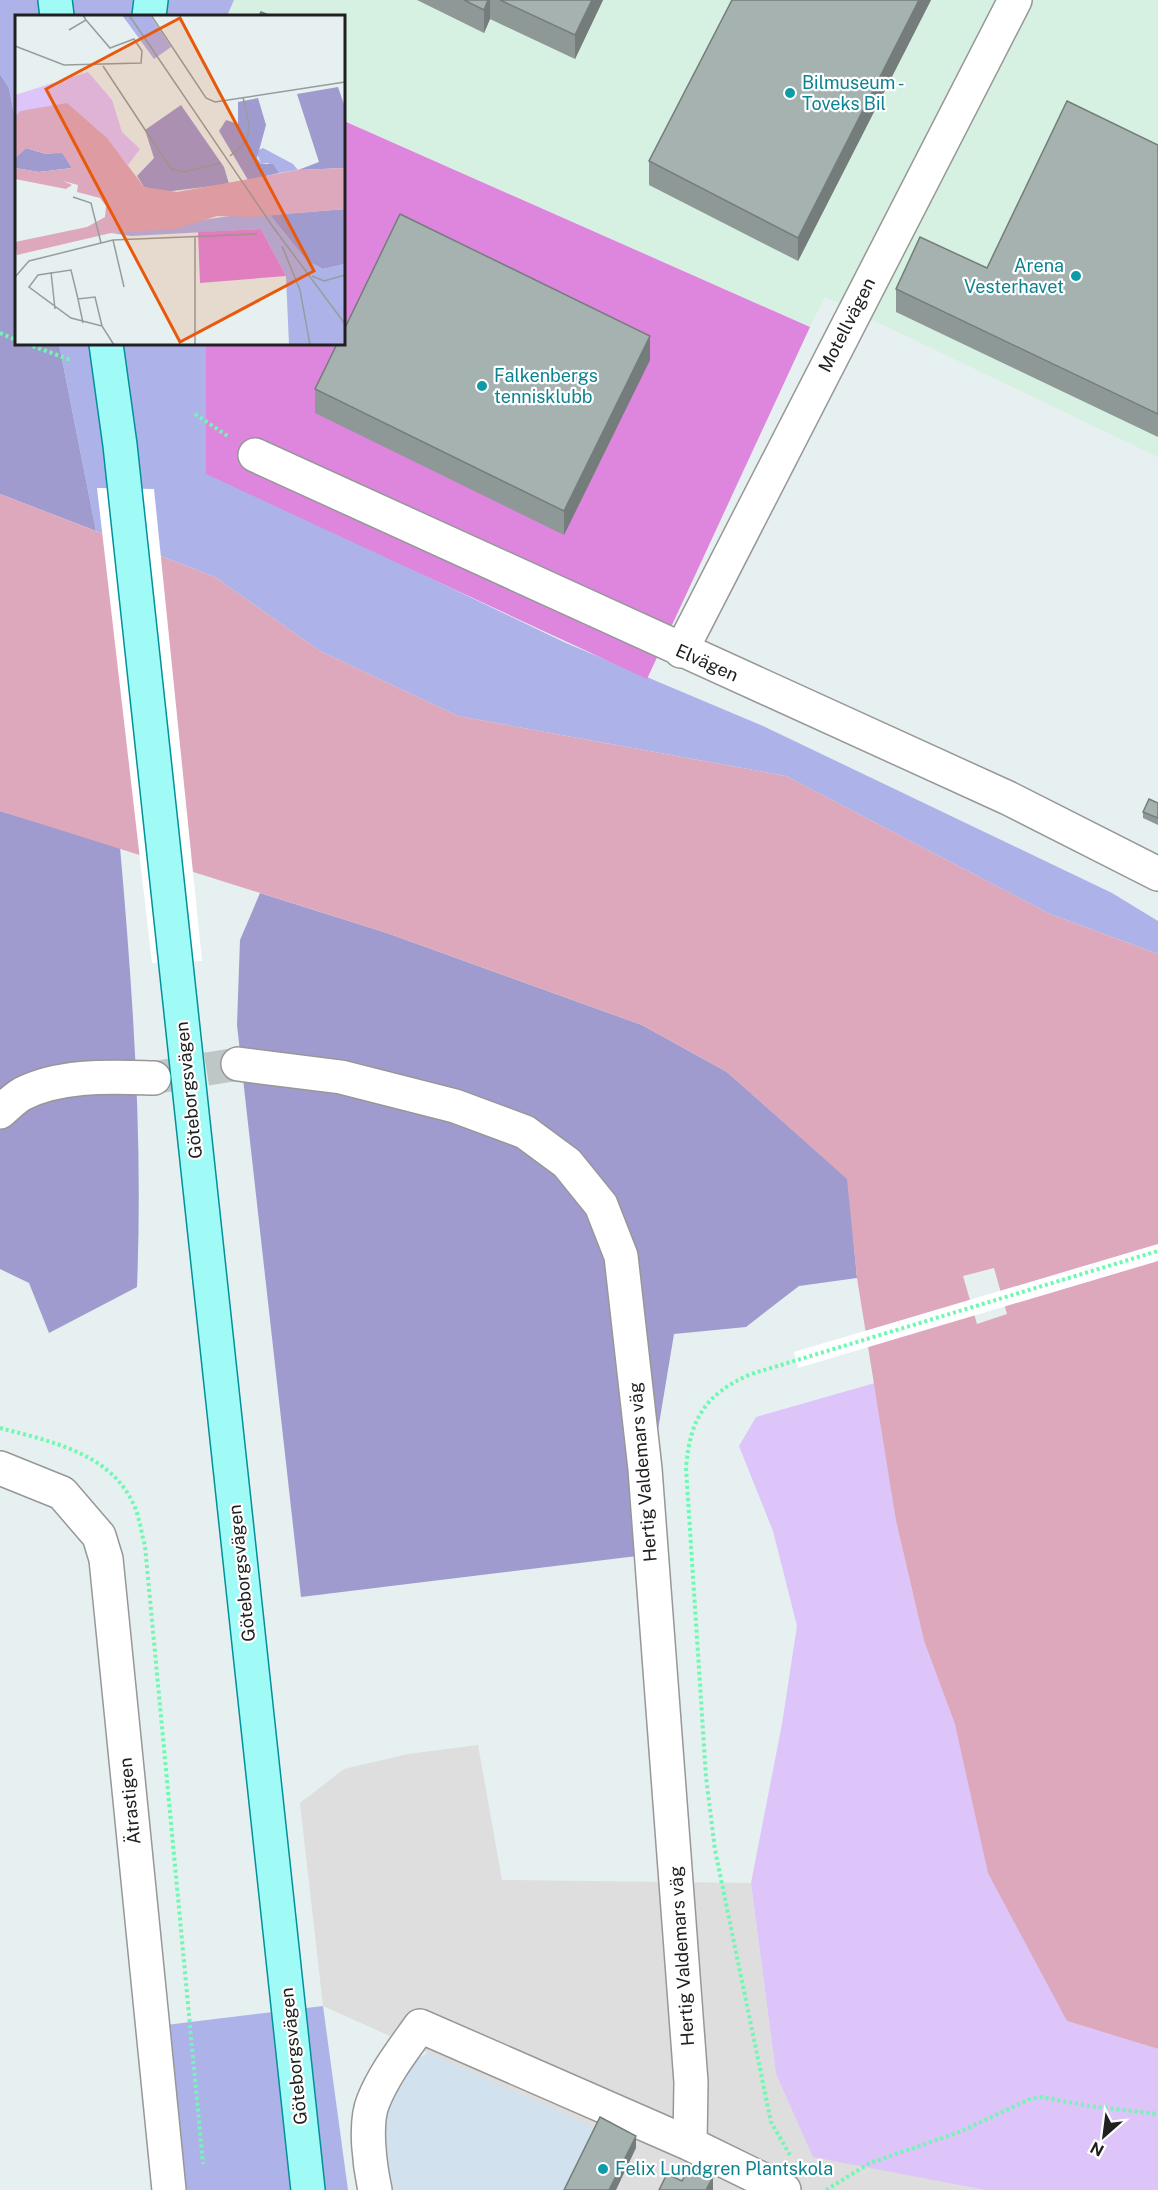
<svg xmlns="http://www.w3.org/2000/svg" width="1158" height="2190" font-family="'Public Sans',sans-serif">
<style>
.residential{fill:#dddedd}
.commercial{fill:#d6f1e1}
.farmland{fill:#d2e1ee}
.grass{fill:#adb3e9}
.forest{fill:#a09bcf}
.park{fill:#ddc4f9}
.pitch{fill:#de85de}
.water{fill:#dda7bc;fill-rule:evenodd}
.pier{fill:#fff}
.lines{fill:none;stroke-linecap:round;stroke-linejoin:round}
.minor-tunnel{stroke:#bec6c6;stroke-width:33;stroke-dasharray:33 16;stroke-linecap:butt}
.minor-casing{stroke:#979797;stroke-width:36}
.major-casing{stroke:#02919a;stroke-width:36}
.path{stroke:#6ff8b2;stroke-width:4;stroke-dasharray:3 3;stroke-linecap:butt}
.minor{stroke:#fff;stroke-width:33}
.major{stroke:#a0fbf7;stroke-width:33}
.wall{fill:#8e9997}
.shaded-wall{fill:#747d7b}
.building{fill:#a5b2b0;stroke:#747d7b;stroke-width:1.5}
.culture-dot{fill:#0f9aa8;stroke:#fff;stroke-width:2}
.labels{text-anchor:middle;stroke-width:4.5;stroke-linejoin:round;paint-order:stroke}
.culture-label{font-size:18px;fill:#0d838f;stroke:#fff;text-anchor:start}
.street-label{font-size:18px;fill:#202020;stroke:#fff}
.inset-road{fill:none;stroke:#979d9d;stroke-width:1.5}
.view{fill:#e8590c;fill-opacity:0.15;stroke:#e8590c;stroke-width:3}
.inset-edge{fill:none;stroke:#202020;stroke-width:3}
</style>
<rect width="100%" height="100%" fill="#e6f0f0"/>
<path class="residential" d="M478,1745L502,1880L751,1883L776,2074L813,2156L985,2190H616L428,2053L323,2006L300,1803L344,1769L408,1754Z"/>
<path class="commercial" d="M234,0H1158V457L825,297L810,327L344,121V16H227Z"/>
<path class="farmland" d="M428,2053L600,2130L571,2190H382L380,2183L387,2096L410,2062Z"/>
<path class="grass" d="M0,0H234L227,16H16V124L9,88L0,74Z
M59,344H206L207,474L332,531L566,643L763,726L1112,893L1158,921V954L1050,914L786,776L458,716L320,651L215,577L96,531Z
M323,2006L348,2190H178L166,2025Z"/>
<path class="forest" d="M0,74L9,88L16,124V344H59L96,531L0,494Z
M0,811L120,847C133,995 143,1138 137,1287L49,1333L29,1283L0,1269Z
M260,893L387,933L642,1025L727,1072L848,1179L857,1278L799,1286L746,1327L674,1334L637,1556L301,1597L237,1025L240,940Z"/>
<path class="park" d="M875,1383L896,1521L924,1641L1067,2021L1158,2049V2190H985L813,2157L776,2074L751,1883L782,1724L797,1626L773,1531L739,1446L756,1417Z"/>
<path class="pitch" d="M344,121L810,327L647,679L206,474V344H344Z"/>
<path class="water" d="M0,494L215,577L320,651L458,716L786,776L1050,914L1158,954V2049L1067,2021L988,1873L955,1724L924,1641L896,1521L857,1278L847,1179L727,1072L642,1025L387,933L0,811ZM994,1268L1007,1314L977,1324L963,1276Z"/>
<path class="pier" d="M97,488L154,489L202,961L152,963Z
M1158,1244V1261L798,1368L794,1352Z"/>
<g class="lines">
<path class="minor-tunnel" d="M158,1077L238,1064"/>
<g class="minor-casing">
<path id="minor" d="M255,455L1008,798L1158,874
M681,651L1015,0
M238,1064L341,1077L455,1106L525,1132L567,1163L601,1205L621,1256L645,1469L691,2082L690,2144
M0,1112C7,1106 15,1098 22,1094C61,1074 111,1077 154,1078
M0,1468L62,1493L99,1536L106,1559L169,2190
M375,2190C370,2167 364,2124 373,2102C384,2074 403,2050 420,2026L690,2144L784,2190"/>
</g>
<g class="major-casing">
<path id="major" d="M55,0L57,16
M149,16L151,0
M106,344L120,445L308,2190"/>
</g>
<path class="path" d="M0,333L16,340
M27,344L71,360
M195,414L229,437
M0,1428C52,1442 114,1453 136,1510C140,1522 142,1535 145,1546L203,2164
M790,2155L771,2122L715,1850L706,1777L686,1468C690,1419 705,1394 751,1374L1158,1251
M826,2190L870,2163L957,2133L1030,2099L1042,2097L1089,2106L1158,2114"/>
<use href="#minor" class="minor"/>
<use href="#major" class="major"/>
</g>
<path class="wall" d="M417,0H603L575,59L490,19L484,33Z
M931,0L798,261L649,185V161Z
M1158,145V437L896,312V289L987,268Z
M650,360L564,535L315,413V389Z
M1158,803V825L1143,818V812Z"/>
<path class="shaded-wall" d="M488,0H490V19L484,33V10Z
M592,0H603L575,59V35Z
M919,0H931L798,261V238Z
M650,336V360L564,535V511Z
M636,2136V2148L616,2190H609Z
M713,2177V2190H706Z"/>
<path class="building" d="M464,0H488L484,10Z
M500,0H592L575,35Z
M732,0H919L798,238L649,161Z
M261,12L271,16H259Z
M1067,101L1158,145V414L896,289L920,237L987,268Z
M400,214L650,336L564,511L315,389L337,344H344V330Z
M1149,799L1158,803V818L1143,812Z
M600,2117L636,2136L609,2190H564Z
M690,2165L713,2177L706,2190H659L667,2174L682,2181Z"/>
<g class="culture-dot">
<circle cx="790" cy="93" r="6"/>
<circle cx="1076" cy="276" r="6"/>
<circle cx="482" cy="386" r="6"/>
<circle cx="603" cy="2169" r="6"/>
</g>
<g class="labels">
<g class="culture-label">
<text x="802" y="89">Bilmuseum -<tspan x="802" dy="21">Toveks Bil</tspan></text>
<text x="1064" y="272" text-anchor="end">Arena<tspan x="1064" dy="21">Vesterhavet</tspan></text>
<text x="494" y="382">Falkenbergs<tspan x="494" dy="21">tennisklubb</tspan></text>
<text x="615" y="2175">Felix Lundgren Plantskola</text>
</g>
<g class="street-label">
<text transform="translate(847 325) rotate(-63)" y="6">Motellvägen</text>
<text transform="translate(707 663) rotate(24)" y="6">Elvägen</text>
<text transform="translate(189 1090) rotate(-96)" y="6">Göteborgsvägen</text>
<text transform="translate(643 1472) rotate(-95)" y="6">Hertig Valdemars väg</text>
<text transform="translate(242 1573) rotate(-96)" y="6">Göteborgsvägen</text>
<text transform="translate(130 1801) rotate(-96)" y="6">Ätrastigen</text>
<text transform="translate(682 1956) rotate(-94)" y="6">Hertig Valdemars väg</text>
<text transform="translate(294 2056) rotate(-96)" y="6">Göteborgsvägen</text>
</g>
</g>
<g transform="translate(15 15)">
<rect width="330" height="330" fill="#e6f0f0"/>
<path d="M107,0H135L156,32L139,44ZM248,133L278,149L283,155L264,158L253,148L246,149L241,136ZM222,200H255L292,246L308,254L330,249V330H274L271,261L246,214L116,221L96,218Z" fill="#adb3e9"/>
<path d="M323,72L330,92V153L283,155L304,147L282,79ZM243,83L251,110L242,143L246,149H258L264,158L233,165L204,116L211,105L223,109V87ZM166,90L209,152L214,169L149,177L129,172L122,161L139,143L130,115ZM11,133L31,139L47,137L57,153L24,157L0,153V143ZM330,194V249L308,254L292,246L255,200Z" fill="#a09bcf"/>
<path d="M73,57L97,85L107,117L125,134L113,150L83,115L24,94L5,96L0,102V80Z" fill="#ddc4f9"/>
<path d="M246,214L271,261L185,268L183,217Z" fill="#de85de"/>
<path d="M52,88L92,123L129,172L162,177L283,155L330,153V194L239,202L202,201L161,214L96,218L2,240L0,227L72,212L90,202L91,191L85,183L62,177L63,170L48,166L57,170L51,174L0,164V153L24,157L57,153L47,138L31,139L11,133L0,143V102L5,96Z" fill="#dda7bc"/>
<path class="inset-road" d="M114,0L258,212L330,309M136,0L191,83L200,87L330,67M54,15L71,5L68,0M0,31L49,50L126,48L127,36L119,24L95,33L71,5M88,51L156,154L169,157L206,148M215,141L232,126L234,110L228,82M58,182L76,188L86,228M98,225L109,272M267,231L285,275L295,330M36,257L40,294M297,261L309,266L330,260M0,262L14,246L98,225L242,219M63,284L68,308M87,311L56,303L14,272L23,260L56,255L63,284L80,282L87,311L99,330M180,330V222"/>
<path class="view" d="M165,3L299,256L165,327L31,74Z"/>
<rect width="330" height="330" class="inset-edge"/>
</g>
<g transform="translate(1104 2136) rotate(208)" stroke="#ffffff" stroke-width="4.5" paint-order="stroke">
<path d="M0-4.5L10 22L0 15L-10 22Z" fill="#202020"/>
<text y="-9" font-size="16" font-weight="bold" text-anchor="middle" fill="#202020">N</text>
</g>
</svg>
